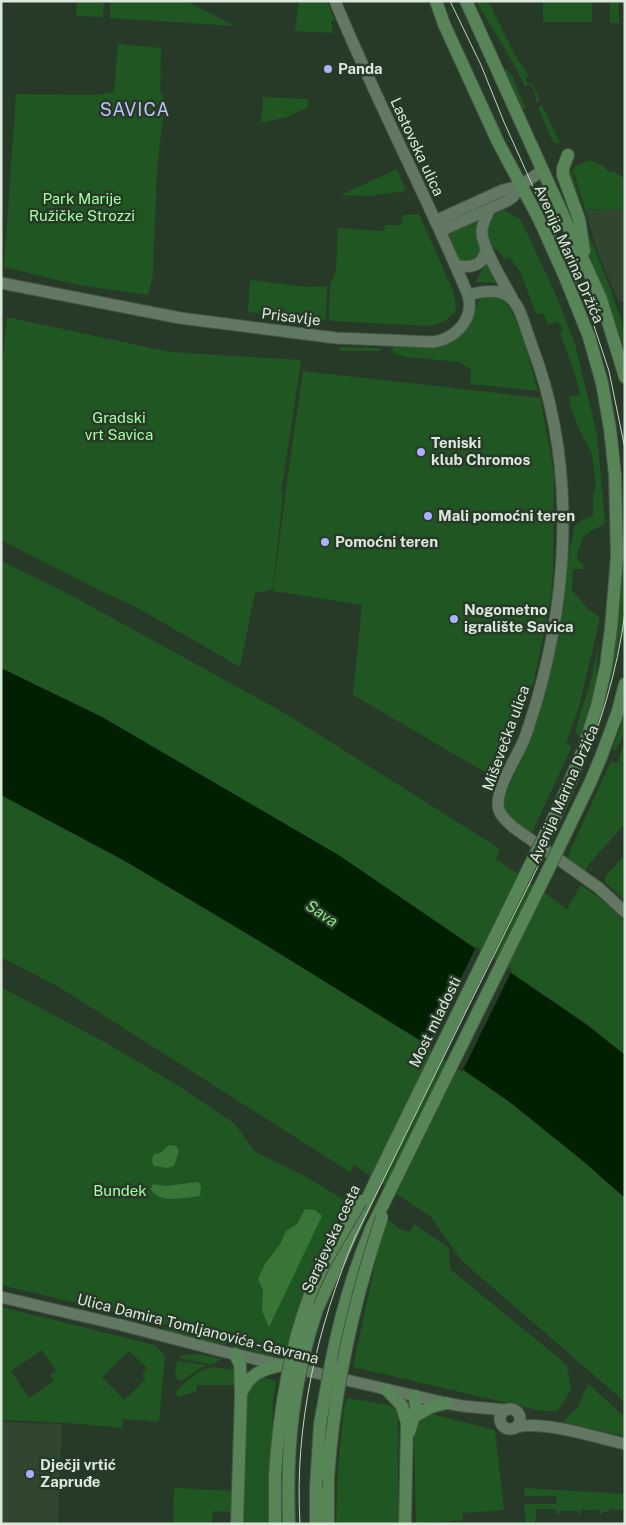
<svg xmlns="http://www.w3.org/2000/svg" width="626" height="1525" font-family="'Public Sans',sans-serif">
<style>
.built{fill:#30462f}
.green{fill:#205621;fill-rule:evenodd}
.forest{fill:#377637}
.water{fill:#002001}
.pier{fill:#273a27}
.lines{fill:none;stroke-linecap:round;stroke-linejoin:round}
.tertiary-casing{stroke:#454;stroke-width:13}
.secondary-casing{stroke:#454;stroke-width:14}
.tertiary{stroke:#637862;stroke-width:11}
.secondary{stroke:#588558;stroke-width:12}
.tram{stroke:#c4d1c4;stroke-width:1}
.secondary-bridge-casing{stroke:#454;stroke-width:14;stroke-linecap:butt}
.secondary-bridge{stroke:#588558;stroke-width:12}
.poi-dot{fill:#adaffb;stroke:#273a27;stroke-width:2}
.labels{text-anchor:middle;stroke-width:5;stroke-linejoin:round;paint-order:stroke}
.poi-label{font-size:15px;font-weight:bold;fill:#dce8dc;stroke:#273a27;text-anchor:start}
.street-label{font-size:15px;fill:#dce8dc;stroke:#273a27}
.park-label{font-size:15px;fill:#a6fda4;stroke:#273a27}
.water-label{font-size:16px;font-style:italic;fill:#90e58e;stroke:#273a27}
.quarter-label{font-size:18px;letter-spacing:1px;fill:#c0c2fb;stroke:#273a27}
</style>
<rect width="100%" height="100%" fill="#273a27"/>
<path class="built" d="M585,209L625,210V302H619L598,253Z
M1,1422L62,1424L58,1524H1Z"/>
<path class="green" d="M77,1H104L103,17L76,16Z
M110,1H186L235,26L110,18Z
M299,1H327L335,21L331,22L333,33L295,31Z
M476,1H488L516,57L529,76L525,78L528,84L532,83L540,100L535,103L536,97L531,85L525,86C511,58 493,29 476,1Z
M543,1H592V22H543Z
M610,1H618L619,23H610Z
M118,44L161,48L160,92L165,100L157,168L153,275L148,295L78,285L4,267L16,94L96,95L114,92Z
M506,69L512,76L526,109L522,108L505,71Z
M263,97L309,99L307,108L287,117L261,123Z
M542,105L560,143H555L552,140L538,107Z
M589,160L602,165L609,172H615L625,179V210L585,209L573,169L576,166Z
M397,169L406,191L369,196L341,195Z
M569,171L572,172L589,235L612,293L625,332V349L586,246L568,172Z
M504,210L520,219L526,231L556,295L575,344L597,435L605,522L603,525C591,531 583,533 580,547L578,548L577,559L583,564V569H573L572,590L587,608L600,618L579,707L566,743L572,746L531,835L505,812L504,798L526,748L549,678L564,606L568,554L573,537L574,526L582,520L593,516V495L596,487L592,454L577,425L570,405L569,396L580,395L574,372L560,333L563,330L558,322L548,324L543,313L536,314L521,273L509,257L505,259L496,249L492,250C488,245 488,241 488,235C486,221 491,216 504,210Z
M419,214L453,291L456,306L455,312L444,322L428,326L331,321L329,319L330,284L336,271L338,228L384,231L385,225H401L403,215Z
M481,218L483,251L472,263L459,260L448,239L449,234Z
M488,263L497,283L475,282L486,264Z
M250,280L307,287L327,286L326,319L321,321L248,312Z
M486,294L503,299C521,320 530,364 538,391L470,384L471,370L460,362L406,357L395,354L391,347C415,345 451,354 467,328C473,318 476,307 481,296Z
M7,317L170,352L301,360L282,487L281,493H283L273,587L271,590L255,593L240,667L134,606L101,591L1,540V375Z
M343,347L377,348L381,349V351H340L338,349Z
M303,371L540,398L554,473L553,574L550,604L534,680L516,730L495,778L353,695L362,605L273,591L287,481Z
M1,561L65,592L288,715L500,849L496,860L502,863L567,909L581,885C597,896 612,907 625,922V1055L587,1024L340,856L102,717L1,668Z
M623,566H625C625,578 626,590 625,601C622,646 609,691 595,734L593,733L613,661Z
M599,643L595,688L580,737L576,733V729L592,676Z
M625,713C625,726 624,741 615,750H612Z
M625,737V824L588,865L585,872L566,860L611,761L618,763Z
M1,795L125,861L256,939L426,1044L511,1103L583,1161L625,1198V1402L462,1261L431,1217L354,1165L350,1172L59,987L1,957Z
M625,855V900L605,882V877Z
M1,987L108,1044L177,1085L235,1124L255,1152L301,1174L351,1204L331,1245L288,1350L164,1324L1,1285Z
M388,1220L400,1229L410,1232L414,1224L449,1248L450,1269L567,1365L571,1390L558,1411H542L353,1367L378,1251Z
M1,1307L155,1345L165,1356L159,1422L123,1419L122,1428L70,1423L1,1420ZM42,1350L56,1371L50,1375L54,1381L29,1398L11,1371ZM129,1351L147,1368L142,1374L146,1379L124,1400L102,1377Z
M164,1327L227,1342L226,1345L165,1331Z
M231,1343L282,1355L281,1358L230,1346Z
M200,1354L221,1359L215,1363L210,1364L179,1358L183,1355Z
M177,1361L205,1365L183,1380H179L175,1376Z
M212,1367L233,1370L235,1372V1385H197L196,1392L180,1396L176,1395L177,1390C188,1380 197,1370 212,1367Z
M259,1376L276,1381L273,1400L270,1524H244L247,1390Z
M588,1384L625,1417V1436L562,1422L578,1407Z
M347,1398L389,1405L398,1411V1524H336L338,1467L344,1407Z
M431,1414L495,1430L504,1510L462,1513L463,1520L416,1524L414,1433L419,1421Z
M174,1488L233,1491L232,1512L213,1511L212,1524H173Z
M524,1488L625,1494V1510L609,1509V1512H602V1514H600V1510L591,1509V1511L581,1509L580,1514H578V1511H559V1514H556V1509H548L545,1510V1509H537L535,1524H526L524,1504H556L557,1496H525Z"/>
<path class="forest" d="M169,1145L176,1146L179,1151L174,1166L167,1168L154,1166L151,1160L154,1154L160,1153Z
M198,1182L201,1186L200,1196C187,1197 158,1205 151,1189L153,1184L166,1186Z
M305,1209L315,1210L322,1216L269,1327L262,1311L263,1290L258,1279L265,1264L280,1244L286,1231L297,1224Z"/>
<path class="water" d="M1,668L102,717L340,856L587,1025L625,1055V1198L583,1161L511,1103L426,1044L256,939L125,861L1,795Z"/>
<path class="pier" d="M476,947L512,970L462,1072L427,1048Z"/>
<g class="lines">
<g class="tertiary-casing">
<path id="tertiary" d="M490,208C487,215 483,222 482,230C480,245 504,283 512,298
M435,221L503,190L520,186
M440,231L507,201L513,197L520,186L543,170
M455,265C470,269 484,266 486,249
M1,283L180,318L336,338L433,342C455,339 475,319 468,295C427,196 376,101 335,1
M468,295C518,281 518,308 532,346C575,459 570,585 537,700C533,713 529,727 524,740C517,757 493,792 499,810C501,817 508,822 513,827L599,888L625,912
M1,1297L121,1325L225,1352L446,1403L462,1406L505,1410
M500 1419a10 10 0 1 1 20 0a10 10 0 1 1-20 0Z
M517,1427C543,1420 598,1438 625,1444"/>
</g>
<g class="secondary-casing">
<path id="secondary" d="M436,1L444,24L498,142L539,219L565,277L589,337L602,383L610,429L615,475L617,556L611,628L606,666L597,706L583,750
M466,1L601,299L625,377
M568,155L563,168V175L579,219L584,251
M601,757L618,711L625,684
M317,1309L376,1180L536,853
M235,1354L240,1364L241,1394L237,1524
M331,1363C340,1317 353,1272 371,1229L551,864
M387,1390L402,1406L407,1423L405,1524
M241,1394C249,1374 262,1369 282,1365
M415,1416L431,1407L446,1403
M409,1432L416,1409L415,1396
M275,1475V1524
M316,1487V1524
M328,1524V1478"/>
</g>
<use href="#tertiary" class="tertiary"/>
<use href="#secondary" class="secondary"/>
<path class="tram" d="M450,1L481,65L504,122L590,314L609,371L625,449
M300,1524C294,1425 317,1328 355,1237C403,1141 449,1045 497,949C550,841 610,734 625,612"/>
<g class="secondary-bridge-casing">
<path id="secondary-bridge" d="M536,853L559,807L583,750
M551,864L590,783L601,757
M275,1475C279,1414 288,1353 310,1295C323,1262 343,1232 361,1201
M328,1478C334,1390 354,1300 382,1217
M316,1487L320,1424L331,1363
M289,1524C286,1448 293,1381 317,1309"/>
</g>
<use href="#secondary-bridge" class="secondary-bridge"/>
</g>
<g class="poi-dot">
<circle cx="328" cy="69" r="5"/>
<circle cx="421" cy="452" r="5"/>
<circle cx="428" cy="516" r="5"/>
<circle cx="325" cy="542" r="5"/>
<circle cx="454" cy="619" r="5"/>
<circle cx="30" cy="1474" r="5"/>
</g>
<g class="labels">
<g class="poi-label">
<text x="338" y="74">Panda</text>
<text x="431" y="448">Teniski<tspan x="431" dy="17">klub Chromos</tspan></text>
<text x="438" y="521">Mali pomoćni teren</text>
<text x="335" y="547">Pomoćni teren</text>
<text x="464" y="615">Nogometno<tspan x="464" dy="17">igralište Savica</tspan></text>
<text x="40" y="1470">Dječji vrtić<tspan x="40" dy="17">Zapruđe</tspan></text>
</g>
<g class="street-label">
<text transform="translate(417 147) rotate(65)" y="5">Lastovska ulica</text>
<text transform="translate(569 254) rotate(66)" y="5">Avenija Marina Držića</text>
<text transform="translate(291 317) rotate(7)" y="5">Prisavlje</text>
<text transform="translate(506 738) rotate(-70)" y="5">Miševečka ulica</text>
<text transform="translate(564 794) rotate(-66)" y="5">Avenija Marina Držića</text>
<text transform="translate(435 1022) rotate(-64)" y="5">Most mladosti</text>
<text transform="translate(331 1239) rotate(-65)" y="5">Sarajevska cesta</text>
<text transform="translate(198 1329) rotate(14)" y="5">Ulica Damira Tomljanovića - Gavrana</text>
</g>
<g class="park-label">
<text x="82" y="204">Park Marije<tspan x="82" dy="17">Ružičke Strozzi</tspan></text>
<text x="119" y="423">Gradski<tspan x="119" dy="17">vrt Savica</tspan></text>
<text x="120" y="1196">Bundek</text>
</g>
<g class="water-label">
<text transform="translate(322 913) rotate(34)" y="6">Sava</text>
</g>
<g class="quarter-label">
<text x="135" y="116">SAVICA</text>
</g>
</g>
<rect width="626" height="1525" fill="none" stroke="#dce8dc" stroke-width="5"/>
</svg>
